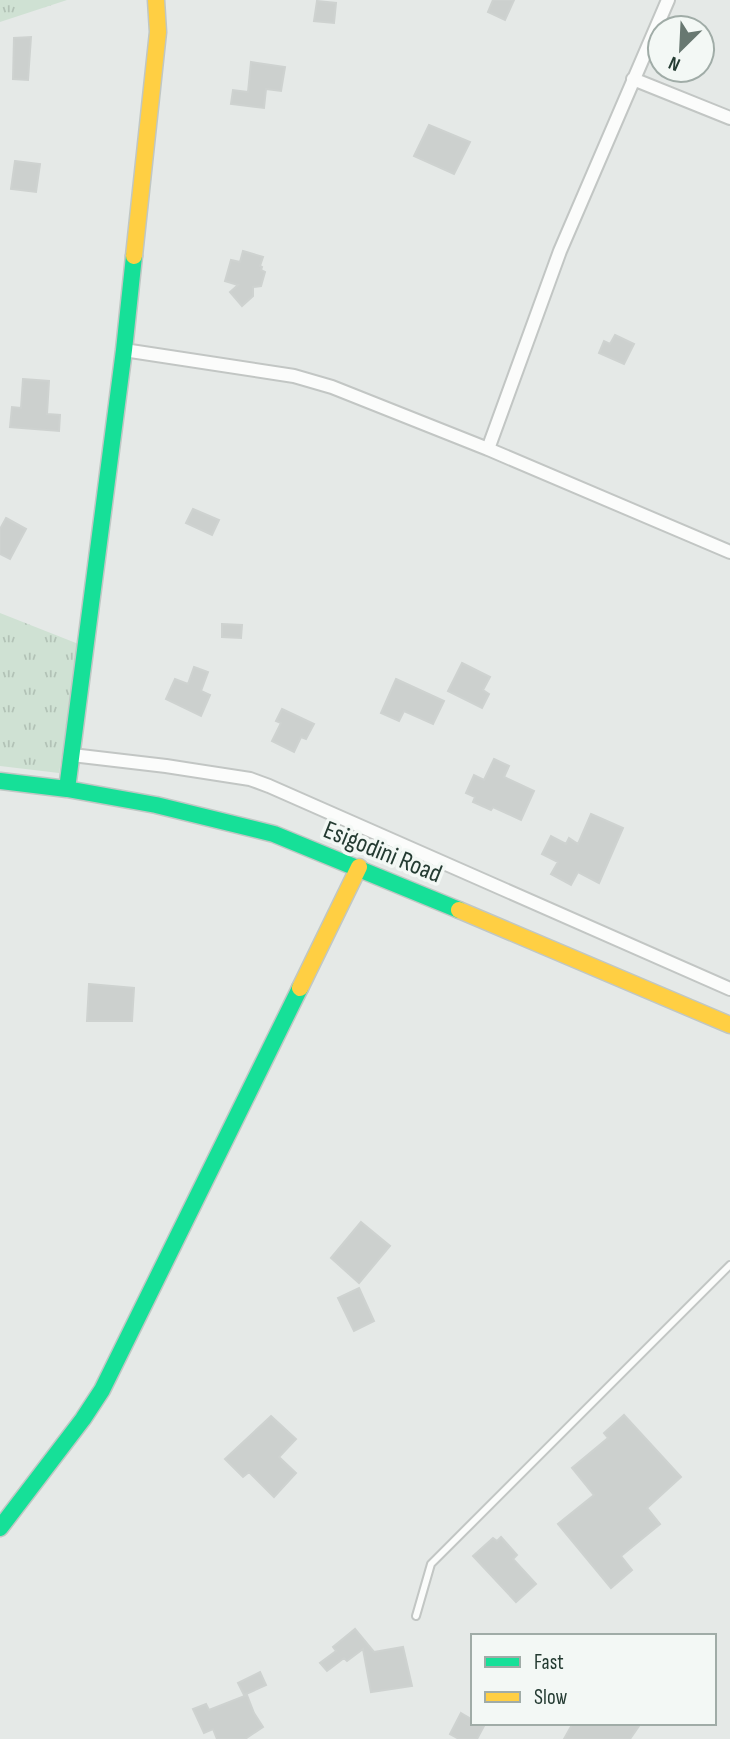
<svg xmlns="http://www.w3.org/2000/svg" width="730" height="1739" font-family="'Sofia Sans Condensed',sans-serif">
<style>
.grass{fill:url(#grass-tufts)}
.building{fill:#ccd0ce;stroke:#ced2d0;stroke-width:2}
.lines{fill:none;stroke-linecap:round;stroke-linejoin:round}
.lane-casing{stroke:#c2c6c4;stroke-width:10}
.street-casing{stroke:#c2c6c4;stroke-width:16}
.fast-casing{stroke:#c0c7c4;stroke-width:19}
.slow-casing{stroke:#c0c7c4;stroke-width:19}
.lane{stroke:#fbfcfb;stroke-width:6}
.street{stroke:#fbfcfb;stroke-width:12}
.fast{stroke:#16e098;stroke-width:16}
.slow{stroke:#ffcf43;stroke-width:16}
.labels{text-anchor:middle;stroke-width:7;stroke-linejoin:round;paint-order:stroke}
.street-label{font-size:26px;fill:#243b32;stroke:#f3f8f5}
</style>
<defs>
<pattern id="grass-tufts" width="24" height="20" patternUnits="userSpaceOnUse" patternTransform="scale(1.75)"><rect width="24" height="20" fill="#cfe1d3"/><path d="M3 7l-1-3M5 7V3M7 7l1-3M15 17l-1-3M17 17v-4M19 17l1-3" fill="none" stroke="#b2c2b6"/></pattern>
</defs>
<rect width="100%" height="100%" fill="#e5e9e7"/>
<path class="grass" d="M0,0H67L0,22Z
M0,613L81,645L59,773L0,766Z"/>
<path class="building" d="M493,0H514L505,20L488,12Z
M317,1L336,3L334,23L314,21Z
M31,37L28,80L13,79L14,38Z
M251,62L285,67L281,91L266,89L264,108L231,104L233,90L248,92Z
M429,125L470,142L454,174L414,156Z
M15,161L40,164L36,192L11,189Z
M243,251L263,257L260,266L262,267L261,270L265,272L261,286L253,287V296L242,306L230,292L238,285L225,281L231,260L240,262Z
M615,335L634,344L624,364L599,353L604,341L610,344Z
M23,379L49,381L47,414L60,415L59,431L10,427L12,407L21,408Z
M193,509L219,520L212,535L186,523Z
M6,518L26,529L10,559L0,554V529Z
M222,624L242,625L241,638L222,637Z
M462,663L490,677L483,690L489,694L482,708L448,691Z
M194,667L208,672L201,691L210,695L201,716L166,699L175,679L188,684Z
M396,679L444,701L433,724L404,711L399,721L381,713Z
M282,709L314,724L306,739L301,737L294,752L272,741L281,723L276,721Z
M494,759L509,766L504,777L534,791L521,820L493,807L491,810L473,802L475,797L466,793L474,775L484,780Z
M591,814L623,828L599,883L578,872L571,885L551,874L558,862L542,854L551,836L566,844L569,838L578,844Z
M89,984L134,988L132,1021H87Z
M361,1222L390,1246L359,1283L331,1258Z
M359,1288L374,1321L354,1331L338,1298Z
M624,1415L681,1477L647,1508L660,1524L621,1556L632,1570L611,1588L558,1524L594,1495L572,1468L608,1438L604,1433Z
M271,1416L296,1439L279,1457L296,1473L274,1497L249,1472L243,1477L225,1459Z
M501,1537L517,1555L513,1559L536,1584L516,1602L473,1556L493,1538L497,1541Z
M355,1629L374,1652L403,1647L412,1686L371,1692L363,1649L347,1661L344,1658L327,1671L320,1663L336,1651L333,1647Z
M260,1672L266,1685L244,1695L238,1683Z
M247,1695L254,1713L263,1727L245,1739H217L213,1729L204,1733L193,1709L206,1704L209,1710Z
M461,1713L473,1720V1723L484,1726L477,1739H459L450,1734Z
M573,1723H641L630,1739H564Z"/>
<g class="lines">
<g class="lane-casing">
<path id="lane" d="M416,1616L431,1564L730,1265"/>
</g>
<g class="street-casing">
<path id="street" d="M633,79L730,118
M124,350L294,376L332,387L488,449L730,552
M488,449L560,251L668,0
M72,755L166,766L250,779L269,786L730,989"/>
</g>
<g class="fast-casing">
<path id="fast" d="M0,781L67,789L156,805L274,834L459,910
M67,789L124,350L134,256
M0,1528L83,1419L102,1390L300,988"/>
</g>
<g class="slow-casing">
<path id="slow" d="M134,256L158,32L156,0
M459,910L730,1025
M300,988L359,867"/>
</g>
<use href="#lane" class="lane"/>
<use href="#street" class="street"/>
<use href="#fast" class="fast"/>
<use href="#slow" class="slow"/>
</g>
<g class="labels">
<g class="street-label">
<text transform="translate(383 851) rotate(22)" y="9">Esigodini Road</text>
</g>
</g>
<rect x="471" y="1634" width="245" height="91" fill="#f3f8f5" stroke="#a0aca7" stroke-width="2"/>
<rect x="485" y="1657" width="35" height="10" fill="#16e098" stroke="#a0aca7" stroke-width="2"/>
<text x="534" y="1669" font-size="21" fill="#243b32">Fast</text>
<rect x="485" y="1692" width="35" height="10" fill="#ffcf43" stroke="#a0aca7" stroke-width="2"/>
<text x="534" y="1704" font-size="21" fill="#243b32">Slow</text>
<g transform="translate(681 49) rotate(204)"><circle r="33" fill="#f3f8f5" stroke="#a0aca7" stroke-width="2"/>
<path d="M0-5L12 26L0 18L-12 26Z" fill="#687871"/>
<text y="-10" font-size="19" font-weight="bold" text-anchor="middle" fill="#243b32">N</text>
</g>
</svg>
